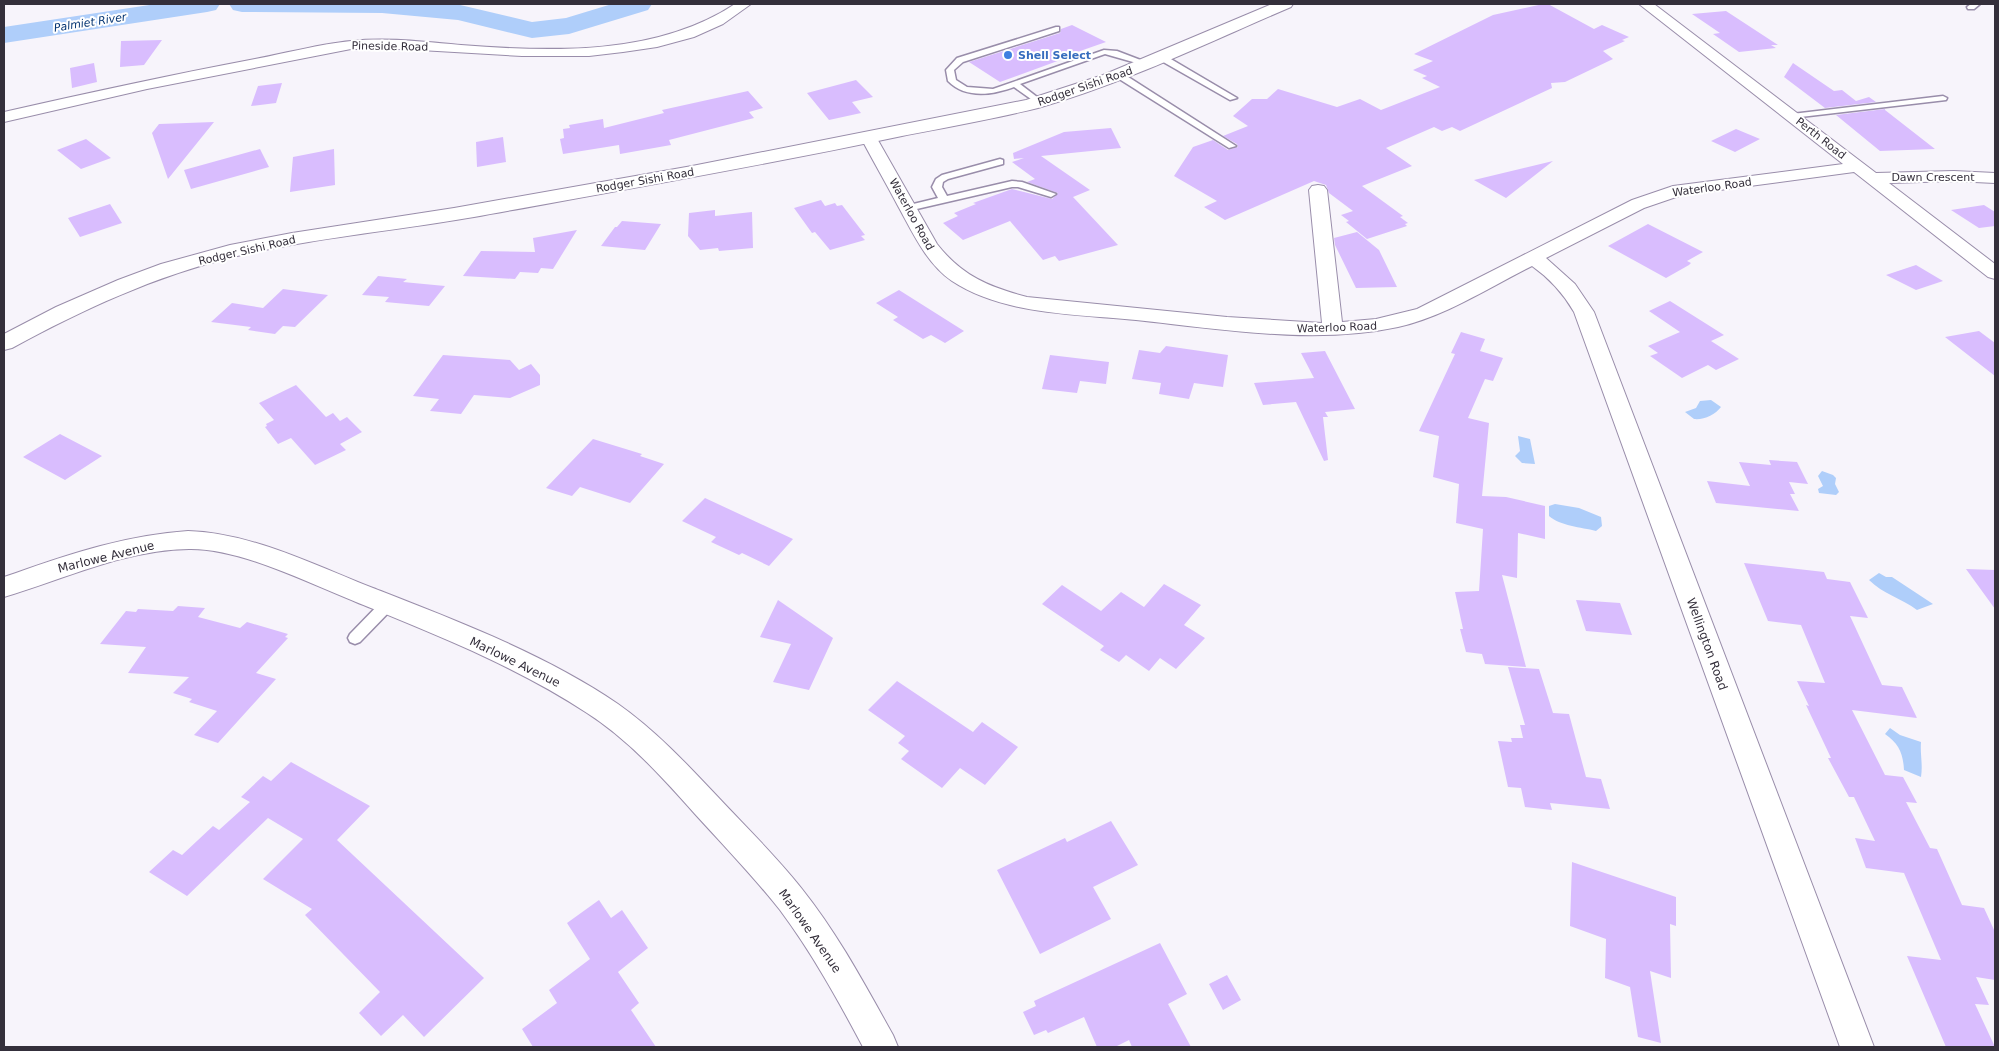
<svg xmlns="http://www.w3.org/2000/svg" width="1999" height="1051" font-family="'DejaVu Sans',sans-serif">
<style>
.water{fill:#afcefa}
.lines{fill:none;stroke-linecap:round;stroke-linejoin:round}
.river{fill:#afcefa;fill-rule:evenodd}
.building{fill:#d9bdfe}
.service-casing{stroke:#998daa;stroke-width:3}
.minor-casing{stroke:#998daa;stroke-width:2}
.secondary-casing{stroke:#998daa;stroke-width:2}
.service{fill:#fff;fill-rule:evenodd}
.minor{fill:#fff;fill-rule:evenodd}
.secondary{fill:#fff;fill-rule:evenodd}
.shop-dot{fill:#3f7fe0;stroke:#fff;stroke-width:2}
.labels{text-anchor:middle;stroke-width:4;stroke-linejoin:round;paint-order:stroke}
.far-water-label{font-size:11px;font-style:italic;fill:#043472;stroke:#fff}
.far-street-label{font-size:11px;fill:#342f3b;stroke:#fff}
.far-shop-label{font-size:11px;font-weight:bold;fill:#366cbe;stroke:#fff;text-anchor:start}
.street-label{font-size:12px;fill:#342f3b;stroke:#fff}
</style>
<rect width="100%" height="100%" fill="#f7f4fb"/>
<path class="water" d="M1711,400L1721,407C1715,415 1704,420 1694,419L1685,412L1696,408L1700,401Z
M1518,436L1530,439L1535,464L1522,463L1515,456L1520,451Z
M1822,471L1833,475L1836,478L1835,484L1839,492L1836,495L1819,493L1818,489L1823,486L1818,476Z
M1555,504L1579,508L1601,517L1602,526L1596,531C1581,527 1560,526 1549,516V506Z
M1879,573L1886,577H1892L1933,604L1917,610C1901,598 1883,594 1869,580Z
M1890,728L1900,735L1921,742C1920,755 1923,764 1921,777L1904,770C1903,753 1899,744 1885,734Z"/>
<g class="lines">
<path class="river" d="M156,4H220L216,10L207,12L4,43V27Z
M229,4H456L532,22L566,18L612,4H652L648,10L569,34L532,38L458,20L382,13L242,12L233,10Z"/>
</g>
<path class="building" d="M1543,4H1548L1594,29L1602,25L1629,37L1622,40L1625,41L1603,51L1613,59L1565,82L1551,83L1552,88L1460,131L1452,127L1442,131L1434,127L1386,148L1412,166L1362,186L1403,216L1400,217L1408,223L1405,224L1407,226L1367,239L1346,222L1349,221L1341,215L1353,211L1329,193L1326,185L1314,181L1225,220L1204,207L1217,201L1174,176L1193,147L1213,140L1228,150L1238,147L1237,144L1223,136L1248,126L1233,116L1252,99H1267L1278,89L1337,107L1360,99L1381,110L1440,87L1422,78L1427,76L1413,70L1433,61L1414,54L1493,15Z
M1726,11L1778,45H1771L1776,48L1739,52L1713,34L1720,33L1692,14Z
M1072,25L1106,42L1060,58L1063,59L1000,82L969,62L1060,33L1061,29Z
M162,40L144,65L120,67L121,41Z
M94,63L97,82L72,88L70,68Z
M1793,63L1834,91L1842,90L1856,101L1869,97L1876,102L1825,108L1784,77Z
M856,80L873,97L852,102L861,113L829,120L807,93Z
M282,83L276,103L251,106L258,86Z
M748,91L763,108L749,112L754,118L669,140L671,145L620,154L619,145L563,154L560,139L564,138L563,129L570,128L569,125L603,119L604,128L664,113L662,110Z
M1885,109V110L1935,149L1880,151L1836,115Z
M214,122L168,179L152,133L159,124Z
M1111,128L1121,148L1041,156L1090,190L1073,197L1118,245L1059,261L1055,256L1043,260L1010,221L963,240L943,223L958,216L954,213L976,204L973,203L1012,189L1052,199L1058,193L1027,182L1035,179L1012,162L1024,158L1014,159L1013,153L1064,132Z
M1736,129L1760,139L1735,152L1711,141Z
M503,137L506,162L477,167L476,142Z
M86,139L111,158L81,169L57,150Z
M260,149L269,167L191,189L184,170Z
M334,149L335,185L290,192L293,157Z
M1553,161L1506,198L1474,180Z
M821,200L825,206L835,203L837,206L842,205L865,235L861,236L865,240L830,250L815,232L812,233L794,208Z
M110,204L122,223L80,237L68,218Z
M1984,205L1995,212V226L1979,228L1951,210Z
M715,210V216L752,212L753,248L719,251L718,248L700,250L688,236L689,213Z
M622,221L661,224L645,250L601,246L615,227H617Z
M1648,224L1703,252L1687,261L1691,263L1689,265L1666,278L1608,246Z
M577,230L553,269L541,268L538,273L520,272L515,279L463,276L481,251L535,252L533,238Z
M1357,232L1379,250L1397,287L1356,288L1335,245L1334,238Z
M1916,265L1943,281L1916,290L1886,275Z
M378,276L407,279L403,282L445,286L429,306L385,302L389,297L362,295Z
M283,289L328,295L295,327L283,326L275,334L248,330L251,327L211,322L232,303L263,308Z
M899,290L964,331L945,343L931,335L923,339L893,320L898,317L876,303Z
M1670,301L1724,335L1711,341L1739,359L1716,370L1708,365L1682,378L1650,356L1658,353L1648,346L1680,332L1649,311Z
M1979,331L1995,343V376L1945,337Z
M1461,332L1485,339L1480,351L1503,358L1493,381L1485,379L1468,418L1489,423L1482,496L1506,497L1545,506V539L1518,533L1517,578L1502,575L1526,667L1485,664L1482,654L1466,652L1460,629H1463L1455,592L1479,591L1483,529L1456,523L1459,484L1433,477L1439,436L1419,431L1455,354L1451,353Z
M1166,346L1228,355L1223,387L1194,383L1189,399L1159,394L1161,383L1132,379L1139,350L1160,353Z
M1325,351L1355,409L1325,412L1328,417H1323L1328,460L1324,461L1296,402L1263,405L1254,383L1314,378L1301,353Z
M443,355L510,360L519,370L531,364L540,375V385L510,398L474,395L461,414L430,411L439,399L413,396Z
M1050,355L1109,362L1106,384L1080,381L1077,393L1042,389Z
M296,385L326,417L333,413L340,421L347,417L362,432L340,444L346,450L315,465L291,438L278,444L265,427L267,426L266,424L274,420L259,403Z
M60,434L102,456L65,480L23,457Z
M593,439L642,454L640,456L664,464L630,503L580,487L572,496L546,488Z
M1769,460L1797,462L1808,484L1789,482L1795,494H1790L1799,511L1716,503L1707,481L1750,486L1739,462L1771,465Z
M705,498L793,539L769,566L742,553L739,555L711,542L716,537L682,521Z
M1744,563L1824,572L1827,579L1850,582L1868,618L1850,616L1882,685L1902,687L1917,718L1852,710L1885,775L1903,777L1917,803L1906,802L1930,848L1937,849L1962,905L1984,908L1995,932V980L1976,977L1989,1005L1975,1004L1995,1047H1946L1907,956L1941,960L1904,873L1866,868L1855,838L1875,841L1854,797H1849L1828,758H1831L1806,705L1809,706L1797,681L1825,683L1801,625L1768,621Z
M1966,569L1995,570V609Z
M1164,584L1201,605L1184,625L1205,638L1176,669L1160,658L1149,671L1126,655L1119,662L1100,650L1104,646L1042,604L1062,585L1101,611L1121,592L1144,607Z
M778,600L833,638L809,690L773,682L791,644L760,637Z
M1576,600L1620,603L1632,635L1586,631Z
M178,606L205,608L198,617L240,628L247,622L288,634L285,637L288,638L256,673L276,679L218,743L194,735L217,711L189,702L192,699L173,693L189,677L128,673L146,647L100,644L126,611L136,612L138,609L173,611Z
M1508,667L1539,669L1553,713L1569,714L1586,777L1601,779L1610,809L1550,803L1552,810L1525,807L1521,788L1508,787L1498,741L1512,742L1511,738H1523L1520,725H1525Z
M897,681L973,732L982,722L1018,747L985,785L960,768L942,788L901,759L909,751L898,743L905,736L868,710Z
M291,762L370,806L337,840L484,978L424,1037L403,1015L381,1036L359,1013L380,992L305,915L312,909L263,879L303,839L268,818L187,896L149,872L173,850L182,855L213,826L219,830L250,802L241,797L263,776L271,781Z
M1111,821L1138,865L1093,887L1111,919L1040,954L997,870L1065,838L1067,842Z
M1572,862L1676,897V926L1670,924L1671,978L1650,971L1661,1043L1638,1037L1630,987L1605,978L1606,939L1570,926Z
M599,900L611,918L622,910L648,948L618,972L639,1003L631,1010L656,1047H533L522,1029L557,1003L549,990L590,959L567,923Z
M1160,943L1187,994L1168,1004L1191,1047H1132L1129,1040L1115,1047H1097L1084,1017L1048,1033L1046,1030L1034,1035L1023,1012L1036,1006L1034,1001Z
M1227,975L1241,1000L1223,1010L1209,984Z"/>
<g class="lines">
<g class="service-casing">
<path id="service" d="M1971,4H1980L1974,9H1968L1967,7Z
M1056,27H1059V31L963,62L954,70L956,80L967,87L993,89L1104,50L1117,51L1151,64L1147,66L1105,54L1020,84L1041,100L1042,102L1038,104L1014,87C992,95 966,99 948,81L946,70L957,58Z
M1158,55H1164L1237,98L1230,100L1158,59Z
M1116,73H1122L1236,146L1229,148L1116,77Z
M1943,96L1947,98L1946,100L1792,118L1788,116L1792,114Z
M1000,159L1003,160V164L948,179L943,182L942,187L947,196L1012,181L1022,182L1056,194L1051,197L1018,187H1012L908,211L903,208L905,206L938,198L932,187L936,179L942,175Z
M388,599L393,600L395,604L393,608L360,642L355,644L350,642L348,638L350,634L383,600Z"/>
</g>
<g class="minor-casing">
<path id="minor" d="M735,4H751L723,24L694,37L657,47L623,52L589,56H522L403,49H351L147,89L4,122V112C87,93 171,75 255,59C287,53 319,44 351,41C388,37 425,42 461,45C552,52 656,56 735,4Z
M1639,4H1654L1876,173L1954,171L1995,173V183L1954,181L1889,183L1995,264V279L1988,277L1854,172L1682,195L1644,208L1546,258L1575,284L1594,312L1874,1047H1840L1574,312C1563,293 1549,278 1532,266C1490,287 1444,317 1398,327C1315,345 1219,329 1136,320C1077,314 1003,315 952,281C926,263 913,233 898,206C886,183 873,161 861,138L863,135H875L937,244C962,276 989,287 1027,297L1227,317L1322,323L1309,190L1312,186L1318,185L1324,186L1327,190L1342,322L1376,319L1417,309L1632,200L1673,186L1843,164Z
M188,531C252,533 314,565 373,588C455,620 545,654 618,704C655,730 686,763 717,796C746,827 776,856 802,889C838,934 865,985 893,1035L898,1047H863C838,1000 812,953 780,910C754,877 724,846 695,814C662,777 629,740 587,713C516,666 434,634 356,602C308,583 240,548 189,549C124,550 65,579 4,597V577L16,573C72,553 128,535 188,531Z"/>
</g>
<g class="secondary-casing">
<path id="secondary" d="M1272,4H1293L1291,7C1207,43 1125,83 1038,108C993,119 948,127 902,136C760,166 617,191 474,217C394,231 312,238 233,257C155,276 82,310 12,348L4,350V334L56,307L118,280L161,264L230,245L292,233L454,208L692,166L1026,100L1103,75Z"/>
</g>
<use href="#service" class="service"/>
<use href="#minor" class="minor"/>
<use href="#secondary" class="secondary"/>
</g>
<circle class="shop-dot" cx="1008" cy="55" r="5"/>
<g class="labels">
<g class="far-water-label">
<text transform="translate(90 22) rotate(-9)" y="4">Palmiet River</text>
</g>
<g class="far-street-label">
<text transform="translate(390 46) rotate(1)" y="4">Pineside Road</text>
<text transform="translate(1085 86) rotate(-19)" y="4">Rodger Sishi Road</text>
<text transform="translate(1821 138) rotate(38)" y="4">Perth Road</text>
<text x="1933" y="181">Dawn Crescent</text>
<text transform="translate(645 180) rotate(-10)" y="4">Rodger Sishi Road</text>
<text transform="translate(1712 187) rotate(-8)" y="4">Waterloo Road</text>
<text transform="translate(912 214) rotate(61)" y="4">Waterloo Road</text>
<text transform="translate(247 250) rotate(-13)" y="4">Rodger Sishi Road</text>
<text transform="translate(1337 327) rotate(-2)" y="4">Waterloo Road</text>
</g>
<g class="far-shop-label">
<text x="1018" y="59">Shell Select</text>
</g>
<g class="street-label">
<text transform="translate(106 557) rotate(-14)" y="4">Marlowe Avenue</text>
<text transform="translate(1707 644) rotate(70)" y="4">Wellington Road</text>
<text transform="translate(515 662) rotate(26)" y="4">Marlowe Avenue</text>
<text transform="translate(810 931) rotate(55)" y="4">Marlowe Avenue</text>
</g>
</g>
<rect width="1999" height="1051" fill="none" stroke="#342f3b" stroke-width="10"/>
</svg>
